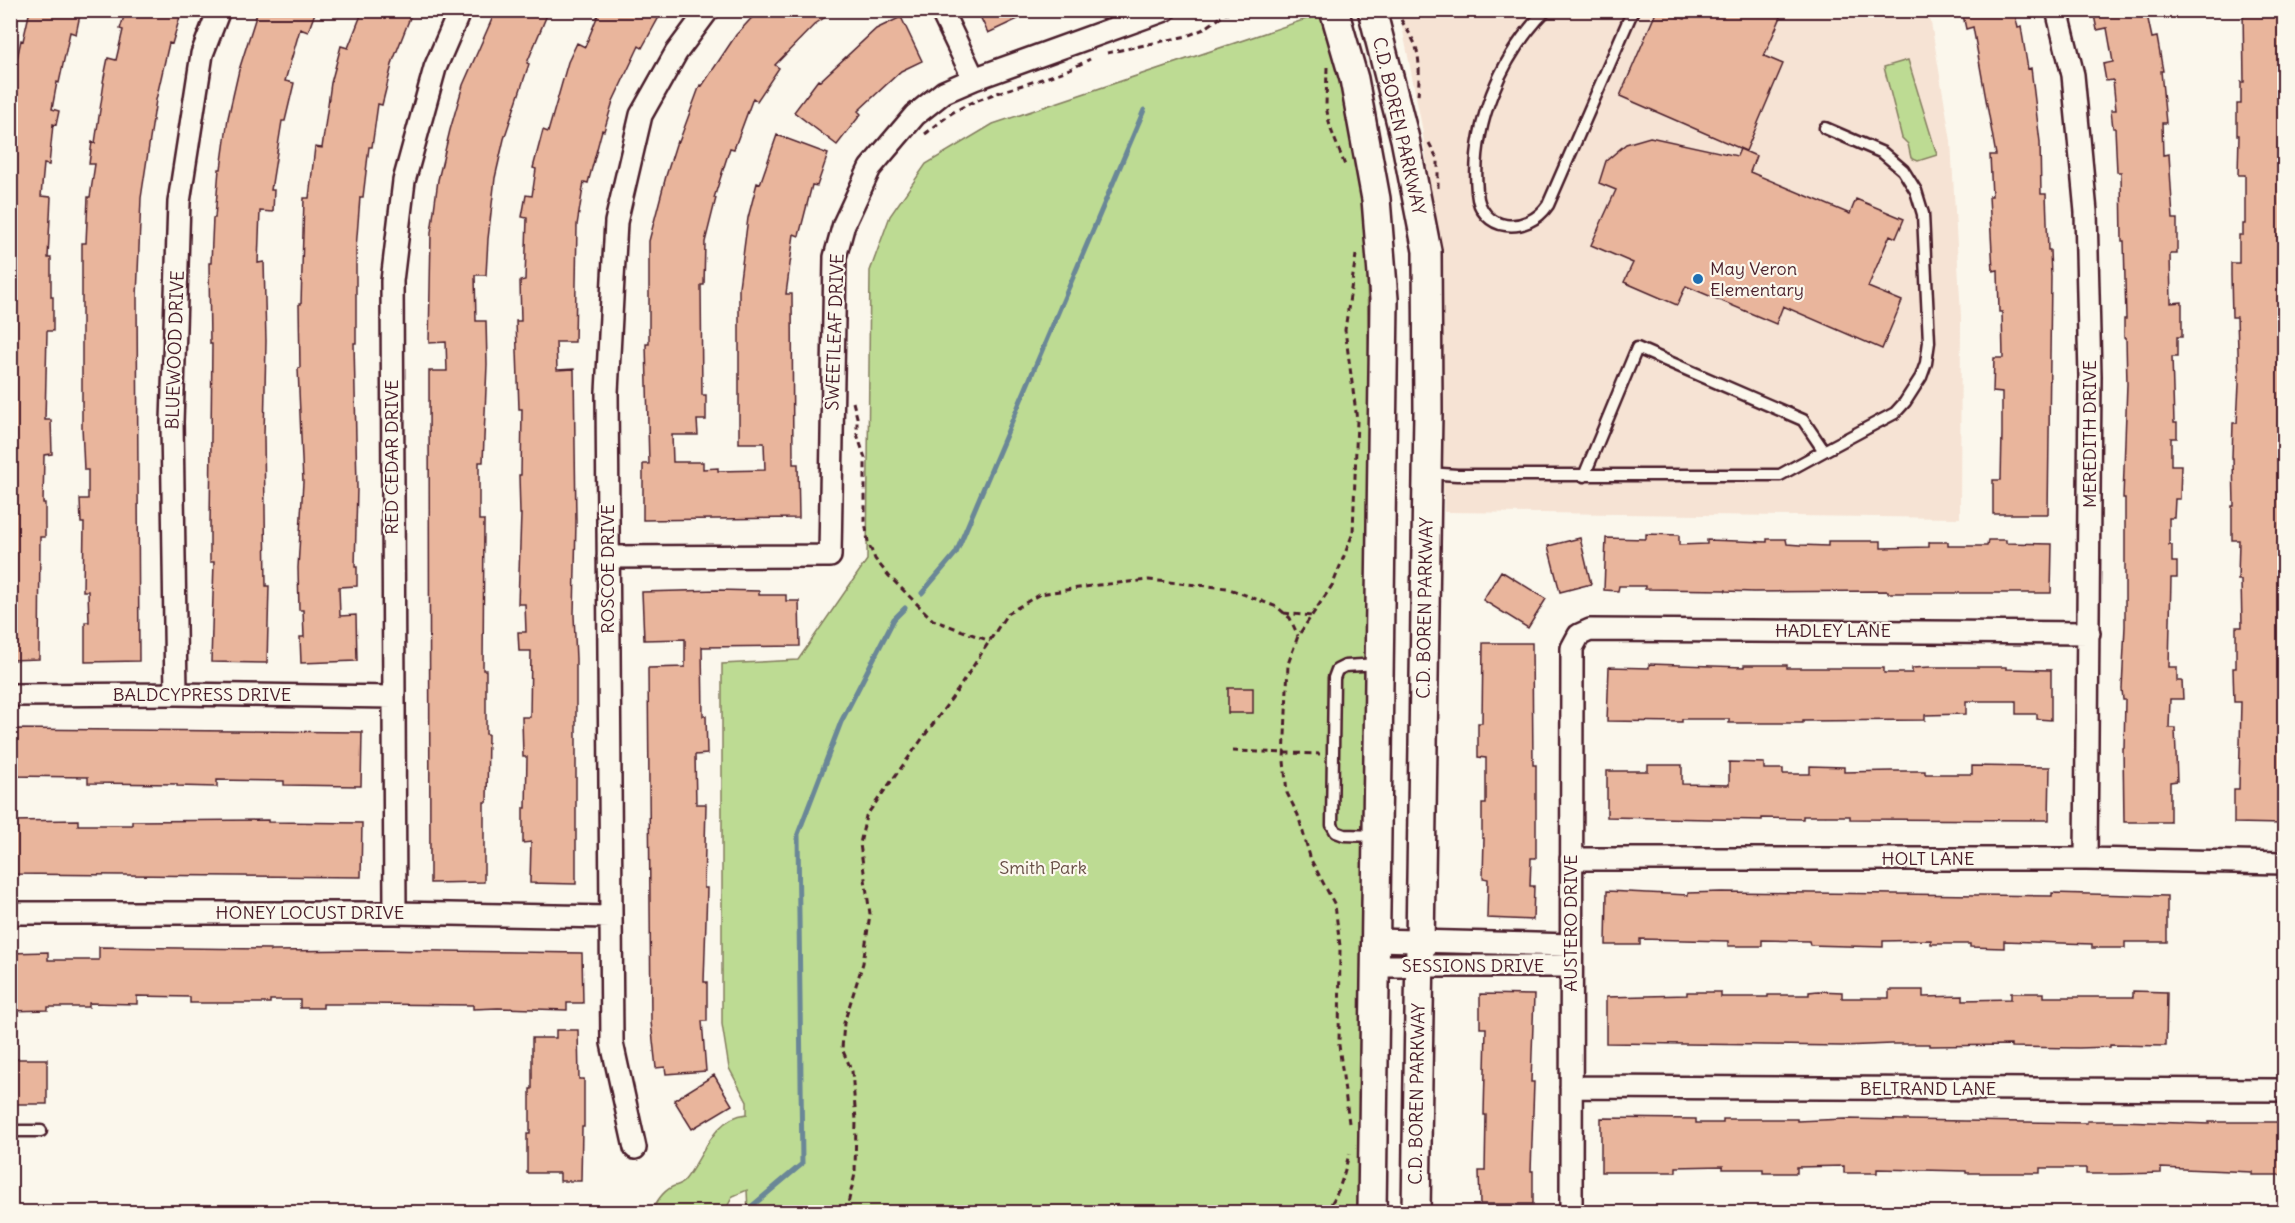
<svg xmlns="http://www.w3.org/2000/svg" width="2295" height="1223" font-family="Delius,sans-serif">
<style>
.built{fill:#f6e3d4}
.green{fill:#bddb93;stroke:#847d5f;stroke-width:1.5}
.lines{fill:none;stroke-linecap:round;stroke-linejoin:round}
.stream{stroke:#6a8797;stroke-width:5}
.building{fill:#e9b59c;stroke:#4a1f2b;stroke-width:1.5}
.service-casing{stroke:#4a1f2b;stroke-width:15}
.minor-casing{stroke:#4a1f2b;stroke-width:26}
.tertiary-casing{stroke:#4a1f2b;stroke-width:32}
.path{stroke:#4a1f2b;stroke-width:3;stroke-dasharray:6 4.5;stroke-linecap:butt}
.service{stroke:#fbf7ec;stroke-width:10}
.minor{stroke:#fbf7ec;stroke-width:21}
.tertiary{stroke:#fbf7ec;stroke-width:27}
.poi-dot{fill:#1f6fb2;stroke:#fbf7ec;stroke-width:2}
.labels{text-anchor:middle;stroke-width:4.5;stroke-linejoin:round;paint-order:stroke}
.street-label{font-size:18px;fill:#4a1f2b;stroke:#fbf7ec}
.poi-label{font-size:18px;fill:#4a1f2b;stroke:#fbf7ec;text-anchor:start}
.park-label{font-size:18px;fill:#674e45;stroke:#fbf7ec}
</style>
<rect width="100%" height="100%" fill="#fbf7ec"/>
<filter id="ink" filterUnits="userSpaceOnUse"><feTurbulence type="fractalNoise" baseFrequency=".0167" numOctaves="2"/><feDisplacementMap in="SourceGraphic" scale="12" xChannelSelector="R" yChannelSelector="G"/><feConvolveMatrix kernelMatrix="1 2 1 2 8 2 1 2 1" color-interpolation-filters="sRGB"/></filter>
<g filter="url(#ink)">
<path class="built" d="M1399,11H1929L1951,141L1961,316L1960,518L1444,512L1437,243L1422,127Z"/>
<path class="green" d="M1324,13L1345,93L1366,228L1369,369L1359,1212H748L747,1190L733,1196L727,1207L728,1212H651C656,1203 662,1192 672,1187C676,1185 681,1185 684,1181C702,1161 712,1117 747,1114V1102L729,1068L722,1024V664L798,660L867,560L870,271L890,216L926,164L993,124Z
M1908,60L1937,155L1918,161L1911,158L1908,144L1902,138L1884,67Z"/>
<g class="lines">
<path class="stream" d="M922,593L956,553L1144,110
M745,1212L802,1164L798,834L841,722L894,619L905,608"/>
</g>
<path class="building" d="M30,10H81L76,34L70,32L59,83L57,82L52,109L59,111L56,125L53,124L49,165L44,164L41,196L51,197L48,258H51V297H53V331H47L45,420H51L52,454L44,455L43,503H45V537H40L39,659L10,660V91L21,40L23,41Z
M126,10H182L172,44L169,43L156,100L141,198L137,297L139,661L85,662V622H89L88,591H83L84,523H81L80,499H88V470H84L82,426V243H86L88,197H90L95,164H89L92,142L95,143L104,83L103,82L108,58L116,60L123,30L120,29Z
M258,10H316L308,32L300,29L285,81L294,83L285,121H282L271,190H274L273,212L260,211L258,263L264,262L266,341L264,436L266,586H269L267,663L211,662L214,562H210V527L212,344H210L209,263H211L213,218H215L219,169H221L228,118L239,70Z
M363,10H413L393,61L382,105L378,104L372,147H369L363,197H360L356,249V343H354L357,488L355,567H357V586L339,587L340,616L356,615L357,661L301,663L300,637H304L303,610H299L298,568L303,482L298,368H300L299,304H301L304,198H309L315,147L322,148L331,83L341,46L348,48Z
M496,10H549L527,63L529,64L504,139L495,178L488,239L486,275H475L476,321H486L487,364L483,462H479V520H484L483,670H486V734H488L487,802H484V882L430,883L429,371H447L446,342L429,343L431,233L438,180L450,130L463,85Z
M600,10H647L659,17L642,48L639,46L613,101L604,131L602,130L588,183L584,182L577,225L575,342H556L557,370L574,369L576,521L574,615L576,659V884L530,883L531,842L523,843V808H526L527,757H523L522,717H530L531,651H519L518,632H526L525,604H518L521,514H520L519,475H521L522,409H519L516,321H521L520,281L525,280L527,218L522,217L526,195L532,196L536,169L533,168L543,130L548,132L568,62L577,43L585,47Z
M759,10H836L815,24L775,65L779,68L757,101L753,98L734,149L730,148L714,198H716L705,242L704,285H701L702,395H706V420H697L698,435H672L673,462H703V469L718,468V471L765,470L764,443H739V287L748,218L757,183L760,184L777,135L828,154L817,186L812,185L799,236L794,234L786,294H792L793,464H798L799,518L643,520V464H649L646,344H649V241L666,176L677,141L679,142L700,85L702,86L736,35Z
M977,10H1037L988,33Z
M1657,10L1685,19L1689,10H1784L1764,56L1783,64L1746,151L1620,96Z
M1968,10H2014L2018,28L2021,27L2028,69L2031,68L2040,142L2041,194H2046L2048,250H2050L2051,277L2048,514H1993V480H2001L2002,433V393L1993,392L1994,358H2003L2002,312H1999L1998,270L1993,271L1989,196H1992L1990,155H1996L1973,27L1966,29L1963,15L1968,14Z
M2093,10H2146L2152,38L2157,37L2163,71H2161L2166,123H2162L2163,155L2169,154L2173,219H2177V254H2170L2171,303L2182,302V337H2177V357H2172L2174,423H2177V438H2171V465H2181L2180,499H2175L2174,518H2169V545H2172V562H2177V578H2171L2169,667H2177V681H2182L2183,699H2170L2169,728H2175L2177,781L2170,782V822H2124L2123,748H2124L2125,700H2123L2122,689L2125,626V498H2123L2127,384L2126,338H2124V319H2126L2124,241H2122L2121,172H2117L2115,128H2113L2111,110H2116L2113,80L2106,81L2103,64L2113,62L2107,28L2097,30Z
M2243,10H2284V115H2282V143H2284V824L2234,823V789H2239L2241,702H2234L2233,668H2236V627H2242L2241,580H2238L2239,540H2232V506H2234L2233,458H2232L2233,423H2237L2239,384L2237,317H2232L2231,275V263H2239V235H2243V224H2245V175H2238L2239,135H2237V104H2241V82H2244Z
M901,17L922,61L901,71L858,111L861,114L837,145L794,112L818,80L820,81L876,29Z
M1650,137L1737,156L1740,149L1756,156L1750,172L1850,214L1856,199L1904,219L1896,238L1890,235L1868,287L1902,301L1882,349L1783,306L1776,324L1686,286L1677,305L1624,282L1633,263L1591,245L1616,190L1599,183L1606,161L1626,144Z
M1646,534L1679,535V545L1707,544V540L1767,542V539H1786L1787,544L1800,545L1828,546V541H1881V548L1929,547V542H1948V546H1987L1988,540H2006V543L2052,544L2051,593H1888V591L1753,592L1726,591V590L1645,589V586H1619L1618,591L1604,590L1606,538L1646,539Z
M1580,538L1591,584L1560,592L1548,546Z
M1501,571L1546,599L1528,628L1483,600Z
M718,590L759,591V595H786V601H799L800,646L702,647L703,716H706L707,754L695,755L696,804H706L704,888H707L704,982H707V1021H702L706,1071L666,1074L665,1067L656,1068L651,1022L648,668L685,667V639L644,640L642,592Z
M1483,643H1532L1533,765H1536V858H1531L1530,886H1534L1533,920L1487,918L1488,879L1483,878L1484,838H1482V804H1486V758L1478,757V723H1482Z
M1649,664L1744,667V665H1787V668H1884V673H1912V668L1931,667H2006V669L2051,670V720L2037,719V714H2016V701H1966V714L1925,715V720L1803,721V723H1729V719H1682V722L1607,721L1609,667L1649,668Z
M1228,688H1253V713H1228Z
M10,729L362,732L361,786L284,785V781L217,780V787L177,786V784L88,783V777L10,776Z
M1729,762L1764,763V769H1783V774H1810V766L1844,767V772L1892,771H1925V774H1972V766L2050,767L2049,820L1850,819V816H1803V819L1762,818V820L1607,817V771H1648V765H1682V784L1729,785Z
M78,820V825H132V821L268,820V822L362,823L361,877L10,874V821Z
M1607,891L1688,895V893L1721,892L2052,896V893L2167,896V942H2125V948H2092V944L2004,941V948L1970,947V944H1931V940L1883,941V947L1810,945L1809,941L1762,940V946H1728V941L1640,939V945H1606Z
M99,947L271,949V951L371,950L582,953L583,1003H567V1010L498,1008L473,1009V1005L363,1004H323V1008H300V1000H270V1003H190V997L137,996V1004L89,1003V1007H48V1010L10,1011V953L48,952V960H99Z
M1889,990H1923V997L1963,996V1000L2011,999V993H2044V997H2133V991L2167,992L2166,1046L2110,1045V1047L2079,1048L2011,1047V1045L1930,1046V1044H1892L1842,1046L1606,1043V997L1687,995V992H1721V997H1768V995H1809V992L1818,991L1842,992V998H1889Z
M1480,994L1534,995L1531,1082H1534L1531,1171H1533V1204H1480L1479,1171H1485L1486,1115H1484L1486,1028H1480Z
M556,1030H578L579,1079H584V1127H582L581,1181H560V1173H527V1134H530V1089H532V1038H556Z
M10,1059H47V1104H10Z
M714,1075L732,1105L692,1129L674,1100Z
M1601,1118L1696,1119V1123H1723V1119H1797V1121L1845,1119L2087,1123V1121H2121L2209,1124V1122H2284V1175H2252V1172L2161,1168V1173L2120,1174H2086V1168H2040V1173H1966V1171L1877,1169V1173H1844V1166L1797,1167V1173H1763V1169H1723V1166L1676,1167V1172H1601Z"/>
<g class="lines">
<g class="service-casing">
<path id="service" d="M1546,10C1500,57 1471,126 1477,192C1480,232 1527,236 1548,205L1633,10
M1824,451L1895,413L1905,402L1921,377L1926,363L1929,342L1923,214L1916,191L1903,170L1883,153L1825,128
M1427,473L1457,475H1780L1824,451L1803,420L1637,348L1584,476
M1376,836L1344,835L1336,832L1332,825L1334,678L1337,670L1345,666L1379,664
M10,1131H41"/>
</g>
<g class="minor-casing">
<path id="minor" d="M941,10L974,79
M2057,10L2073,75L2086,212L2090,376L2086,859
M608,557L830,556L835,257L844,224L870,168L915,115L944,92L974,79L1165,10
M176,694L172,422L179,202L202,54L219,10
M10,695L176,694L393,697
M1571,859H2086L2284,863
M10,913H395L610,917
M395,913L392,281L404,181L435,68L460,10
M1375,940L1571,945
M1375,966H1571
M1571,1087L2284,1090
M635,1148L612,1043L607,392L616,222L641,115L676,53L708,10
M1571,1212L1572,648L1579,635L1590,630L2089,633"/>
</g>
<g class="tertiary-casing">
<path id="tertiary" d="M1334,10L1354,79L1376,199L1384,299L1372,1212
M1372,10L1405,139L1427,251L1428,411L1416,1212"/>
</g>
<path class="path" d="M1397,10C1401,23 1410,32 1415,44C1421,61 1419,79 1418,96
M1107,53L1187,36L1204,29L1231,10
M1327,67L1326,106L1330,127L1346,168
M925,134C936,126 947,115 959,109C1000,87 1049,82 1090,59
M1429,143L1438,160V188
M853,402L857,417V434L865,458V521L868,542L875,559L889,576L933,620L990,641
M1284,613L1312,616
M1232,751L1320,754
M1349,1123L1339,1045L1340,946L1335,905L1311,860L1298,815L1287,793L1284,761L1288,664L1298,636L1333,584L1353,533L1357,420L1345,330L1356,255
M1331,1205L1341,1212
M846,1212L855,1174L856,1120L852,1071L842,1049L844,1023L863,963L870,914L860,844L866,816L957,691L1007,614L1040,594L1098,585L1149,580L1227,588L1277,607L1290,618L1298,636
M1325,1212C1339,1196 1344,1174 1349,1154"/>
<use href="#service" class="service"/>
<use href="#minor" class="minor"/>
<use href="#tertiary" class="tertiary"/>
</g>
</g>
<circle class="poi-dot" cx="1698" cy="279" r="6"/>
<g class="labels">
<g class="street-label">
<text transform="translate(1399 126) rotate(77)" y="6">C.D. BOREN PARKWAY</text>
<text transform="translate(835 332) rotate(-88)" y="6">SWEETLEAF DRIVE</text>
<text transform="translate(175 350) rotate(-88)" y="6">BLUEWOOD DRIVE</text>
<text transform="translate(2090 434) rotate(-90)" y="6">MEREDITH DRIVE</text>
<text transform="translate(392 457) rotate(-90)" y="6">RED CEDAR DRIVE</text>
<text transform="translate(608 569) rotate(-90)" y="6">ROSCOE DRIVE</text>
<text transform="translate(1425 608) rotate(-89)" y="6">C.D. BOREN PARKWAY</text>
<text x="1833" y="637">HADLEY LANE</text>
<text x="202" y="701">BALDCYPRESS DRIVE</text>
<text x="1928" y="865">HOLT LANE</text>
<text x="310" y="919">HONEY LOCUST DRIVE</text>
<text transform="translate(1571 923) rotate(-90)" y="6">AUSTERO DRIVE</text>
<text x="1473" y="972">SESSIONS DRIVE</text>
<text x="1928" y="1095">BELTRAND LANE</text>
<text transform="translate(1417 1094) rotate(-89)" y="6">C.D. BOREN PARKWAY</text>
</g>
<g class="poi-label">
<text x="1710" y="275">May Veron<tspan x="1710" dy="21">Elementary</tspan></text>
</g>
<g class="park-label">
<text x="1043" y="874">Smith Park</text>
</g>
</g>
<rect width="2295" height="1223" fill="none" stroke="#fbf7ec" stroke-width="36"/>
<rect x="18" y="18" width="2259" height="1187" fill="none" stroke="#4a1f2b" stroke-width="2" filter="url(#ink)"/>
</svg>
